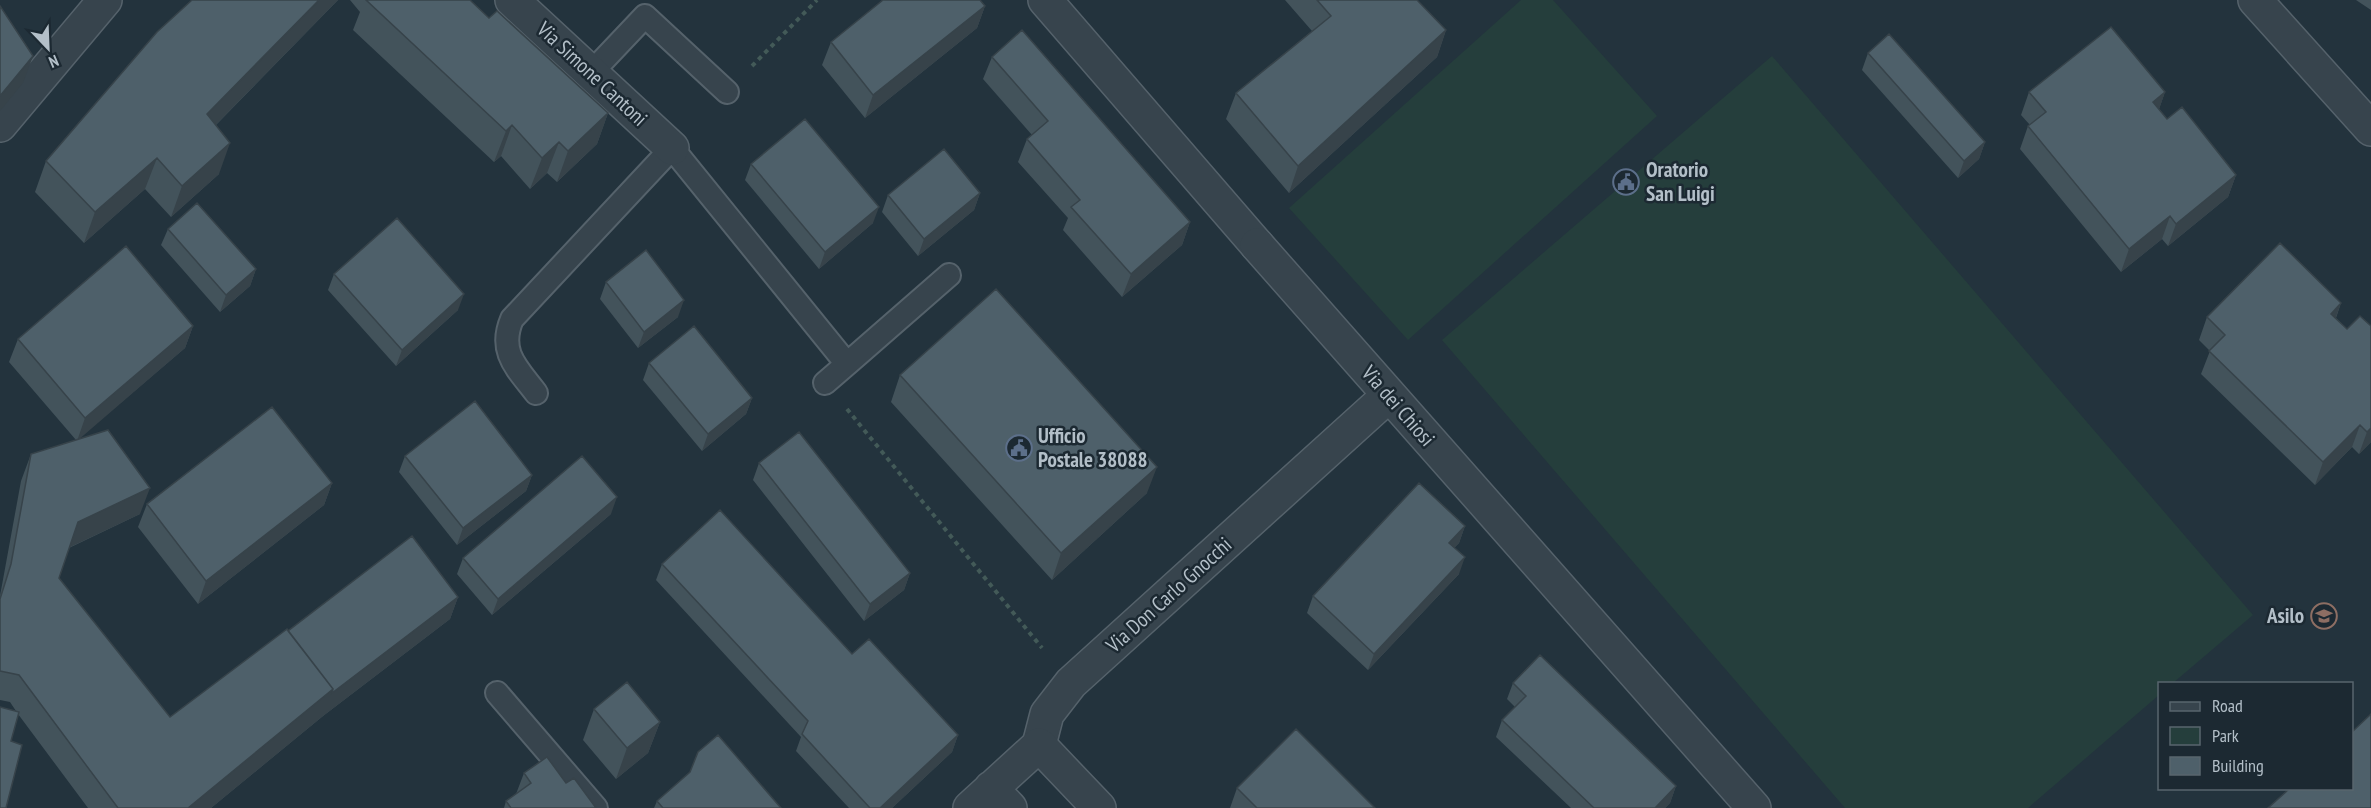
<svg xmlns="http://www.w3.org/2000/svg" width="2371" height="808" font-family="'PT Sans Narrow',sans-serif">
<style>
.park{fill:#253e3c}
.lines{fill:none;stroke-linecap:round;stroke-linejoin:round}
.service-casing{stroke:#55626b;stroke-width:26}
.pedestrian-casing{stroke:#55626b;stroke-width:36}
.minor-casing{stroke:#55626b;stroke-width:36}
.tertiary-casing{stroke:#55626b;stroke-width:36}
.path{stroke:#435a58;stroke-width:4;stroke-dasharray:4.5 4.5;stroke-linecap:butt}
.service{stroke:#37444d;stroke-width:22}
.pedestrian{stroke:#37444d;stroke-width:33}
.minor{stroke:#37444d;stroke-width:33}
.tertiary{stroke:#37444d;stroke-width:33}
.wall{fill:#43535b}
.shaded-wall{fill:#37434a}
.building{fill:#4e606a;stroke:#37434a;stroke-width:1.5}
.labels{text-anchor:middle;stroke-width:5;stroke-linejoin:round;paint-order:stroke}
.street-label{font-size:21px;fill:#b3bfc8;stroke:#1c2932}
.poi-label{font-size:21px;font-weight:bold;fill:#b3bfc8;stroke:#1c2932;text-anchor:start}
</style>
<rect width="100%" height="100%" fill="#23333d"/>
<path class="park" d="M1521,0H1553L1657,116L1408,340L1289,208Z
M1772,56L2253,615L2173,683L2160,684L2159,695L2028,808H1845L1442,340Z"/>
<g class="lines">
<g class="service-casing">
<path id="service" d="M591,73L645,16L727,92
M847,364L949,275
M536,393C517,368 498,352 512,319L672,148L847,364L825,383
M497,693L596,808"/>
</g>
<g class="pedestrian-casing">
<path id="pedestrian" d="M1045,0L1257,245"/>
</g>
<g class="minor-casing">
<path id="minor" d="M512,0L672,148
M2255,0L2371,129
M0,125L105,0
M1257,245L1754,808
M1039,745L1047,714L1071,683L1388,396"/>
</g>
<g class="tertiary-casing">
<path id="tertiary" d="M991,788L1010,808
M970,808L1039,745L1099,808"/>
</g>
<path class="path" d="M752,66L817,0
M847,409L1042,648"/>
<use href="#service" class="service"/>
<use href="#pedestrian" class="pedestrian"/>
<use href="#minor" class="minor"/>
<use href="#tertiary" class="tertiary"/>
</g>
<path class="wall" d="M192,0H338L216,125L219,174L171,217L145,189L84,243L35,192L46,161Z
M350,0H470L489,18L608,113L597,144L557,182L547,173L530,189L501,156L494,162L353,30L360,12Z
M1285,0H1417L1446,30L1437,57L1289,193L1226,119L1236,93L1312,31Z
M2356,0H2371V10Z
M985,6L977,28L865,118L822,65L831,42Z
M1868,53L1985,142L1979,159L1958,178L1862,70Z
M992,57L1190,222L1182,245L1122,297L1063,230L1068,218L1018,162L1027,139L1032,135L983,79Z
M2029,92H2165L2159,109L2167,119L2236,175L2228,197L2168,246L2162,239L2121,272L2020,149L2028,126L2030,125L2021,115Z
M751,164L873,223L819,269L745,180Z
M980,193L974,210L918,256L882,212L888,195Z
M168,229L256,269L250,286L220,312L161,245Z
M334,274L458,310L396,366L328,290Z
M606,282L678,317L638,348L600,299Z
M2341,303L2336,318L2347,329L2371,326V442L2359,454L2352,447L2315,485L2201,374L2210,351L2199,340L2207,317Z
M193,326L185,348L78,439L140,514L69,548L59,578L170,717L288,631L458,597L450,619L323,716L211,808H88L18,714L11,741L6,808L0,707L16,711L10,702L0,700V596L21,481L31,454L76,440L9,362L18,339Z
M649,363L752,398L746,414L702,451L643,380Z
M900,375L1147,493L1052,580L891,402Z
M405,456L532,475L526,491L457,545L399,472Z
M759,463L910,573L904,590L864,621L753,480Z
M332,483L324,505L198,604L138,527L147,504Z
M611,514L492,615L457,574L463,558Z
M1465,526L1459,543L1454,548L1459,574L1368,670L1307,613L1313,596Z
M662,564L958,735L952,752L892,808H849L796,751L801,737L656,580Z
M1513,683L1676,786L1670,803L1665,808H1571L1496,737L1502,720L1515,707L1507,699Z
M594,709L660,722L648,753L616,779L583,740Z
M524,773L566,783L596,808H504L506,801L516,794Z
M1237,788L1375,808H1230Z
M657,801L781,808H654Z"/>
<path class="shaded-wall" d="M319,0H338L196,145L207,114Z
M985,6L977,28L865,118L873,95Z
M1446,30L1437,57L1289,193L1298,166Z
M33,56L23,83L0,111V96Z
M2165,92L2157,115L2153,102Z
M608,113L597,144L557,182L568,151Z
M512,125L501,156L494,162L506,131Z
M559,142L547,173L530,189L542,158Z
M1985,142L1979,159L1958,178L1964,161Z
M230,143L219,174L171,217L182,186Z
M157,158L145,189L84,243L95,212Z
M2236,175L2228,197L2168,246L2176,224Z
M980,193L974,210L918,256L924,239Z
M879,207L873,223L819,269L825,252Z
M2170,216L2162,239L2121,272L2129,249Z
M1190,222L1182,245L1122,297L1131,274Z
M256,269L250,286L220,312L226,295Z
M464,294L458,310L396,366L402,350Z
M684,300L678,317L638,348L644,332Z
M2341,303L2333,325L2331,314Z
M193,326L185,348L77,441L85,418Z
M752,398L746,414L702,451L708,434Z
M2360,425L2352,447L2315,485L2323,462Z
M2371,428V442L2359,454L2367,432Z
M1157,467L1147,493L1052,580L1061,553Z
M532,475L526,491L457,545L463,528Z
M332,483L324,505L198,604L206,581Z
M150,488L140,514L68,548L78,522Z
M617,497L611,514L492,615L498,599Z
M1465,526L1459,543L1443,560L1449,543Z
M1465,557L1459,574L1368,670L1374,654Z
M910,573L904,590L864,621L870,604Z
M458,597L450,619L323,716L211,808H188L333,689Z
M660,722L648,753L616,779L627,748Z
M958,735L952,752L892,808H880Z
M1676,786L1670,803L1665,808H1655Z"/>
<path class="building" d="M192,0H319L207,114L230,143L182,186L157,158L95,212L46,161L157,32Z
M366,0H470L489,18L497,11L608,113L568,151L559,142L542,158L512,125L506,131Z
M883,0H980L985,6L873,95L831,42Z
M1317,0H1417L1446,30L1298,166L1236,93L1331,16Z
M0,6L33,56L0,96Z
M2111,27L2165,92L2153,102L2167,119L2182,107L2236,175L2176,224L2170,216L2129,249L2028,126L2046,112L2029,92Z
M1022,30L1190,222L1131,274L1071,207L1080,200L1027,139L1048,121L992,57Z
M1889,34L1985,142L1964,161L1868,53Z
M805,119L879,207L825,252L751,164Z
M944,149L980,193L924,239L888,195Z
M197,203L256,269L226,295L168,229Z
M397,218L464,294L402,350L334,274Z
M2280,243L2341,303L2331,314L2347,329L2360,316L2371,326V428L2367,432L2360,425L2323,462L2209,351L2225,335L2207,317Z
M126,246L193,326L85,418L18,339Z
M646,250L684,300L644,332L606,282Z
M996,289L1157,467L1061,553L900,375Z
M694,326L752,398L708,434L649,363Z
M475,401L532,475L463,528L405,456Z
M272,407L332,483L206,581L147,504Z
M108,430L150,488L78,522L59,578L170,717L287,629L333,689L188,808H118L19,675L0,671V599L11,564L31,454Z
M799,432L910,573L870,604L759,463Z
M582,456L617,497L498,599L463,558Z
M1419,483L1465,526L1449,543L1465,557L1374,654L1313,596Z
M720,510L852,654L869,639L958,735L880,808H870L802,734L808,721L662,564Z
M412,536L458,597L332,693L333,689L288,631Z
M1540,655L1676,786L1655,808H1594L1502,720L1526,696L1513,683Z
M627,682L660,722L627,748L594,709Z
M0,707L19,712L11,741L22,745L6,808H0Z
M2371,714V808H2268L2289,789H2352V732Z
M1296,729L1375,808H1257L1237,788Z
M718,735L781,808H663L657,801L690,772L698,752Z
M547,757L566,783L574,778L596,808H511L506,801L531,783L524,773Z"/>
<defs>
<g id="civic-ring" transform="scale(1.35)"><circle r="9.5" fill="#1c2932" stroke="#5c6f8a" stroke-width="1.5"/><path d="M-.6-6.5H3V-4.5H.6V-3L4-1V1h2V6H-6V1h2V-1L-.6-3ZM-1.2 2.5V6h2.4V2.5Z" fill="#5c6f8a"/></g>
<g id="school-ring" transform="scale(1.35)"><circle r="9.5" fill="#1c2932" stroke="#8d6e63" stroke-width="1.5"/><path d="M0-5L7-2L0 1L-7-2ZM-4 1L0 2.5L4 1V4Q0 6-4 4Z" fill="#8d6e63"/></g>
</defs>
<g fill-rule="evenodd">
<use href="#civic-ring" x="1626" y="182"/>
<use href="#civic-ring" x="1019" y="448"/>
<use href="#school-ring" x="2324" y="616"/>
</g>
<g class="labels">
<g class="street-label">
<text transform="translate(592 74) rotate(43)" y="7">Via Simone Cantoni</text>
<text transform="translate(1398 406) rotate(49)" y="7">Via dei Chiosi</text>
<text transform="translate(1169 595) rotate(-42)" y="7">Via Don Carlo Gnocchi</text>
</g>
<g class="poi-label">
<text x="1646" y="177">Oratorio<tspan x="1646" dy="24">San Luigi</tspan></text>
<text x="1038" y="443">Ufficio<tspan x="1038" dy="24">Postale 38088</tspan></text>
<text x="2304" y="623" text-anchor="end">Asilo</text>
</g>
</g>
<rect x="2158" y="682" width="195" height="108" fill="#1c2932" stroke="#58656e" stroke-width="1.5"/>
<rect x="2170" y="702" width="30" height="9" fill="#37444d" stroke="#58656e" stroke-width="1.5"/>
<text x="2212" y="712" font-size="18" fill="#b3bfc8">Road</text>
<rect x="2170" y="727" width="30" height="18" fill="#253e3c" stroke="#58656e" stroke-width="1.5"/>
<text x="2212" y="742" font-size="18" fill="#b3bfc8">Park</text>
<rect x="2170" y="757" width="30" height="18" fill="#4e606a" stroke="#58656e" stroke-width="1.5"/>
<text x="2212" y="772" font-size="18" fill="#b3bfc8">Building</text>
<g transform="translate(48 48) rotate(157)" stroke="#1c2932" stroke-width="4.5" paint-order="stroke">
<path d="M0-4.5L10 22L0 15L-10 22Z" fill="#b3bfc8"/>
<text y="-9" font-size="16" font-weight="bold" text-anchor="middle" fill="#b3bfc8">N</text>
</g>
</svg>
